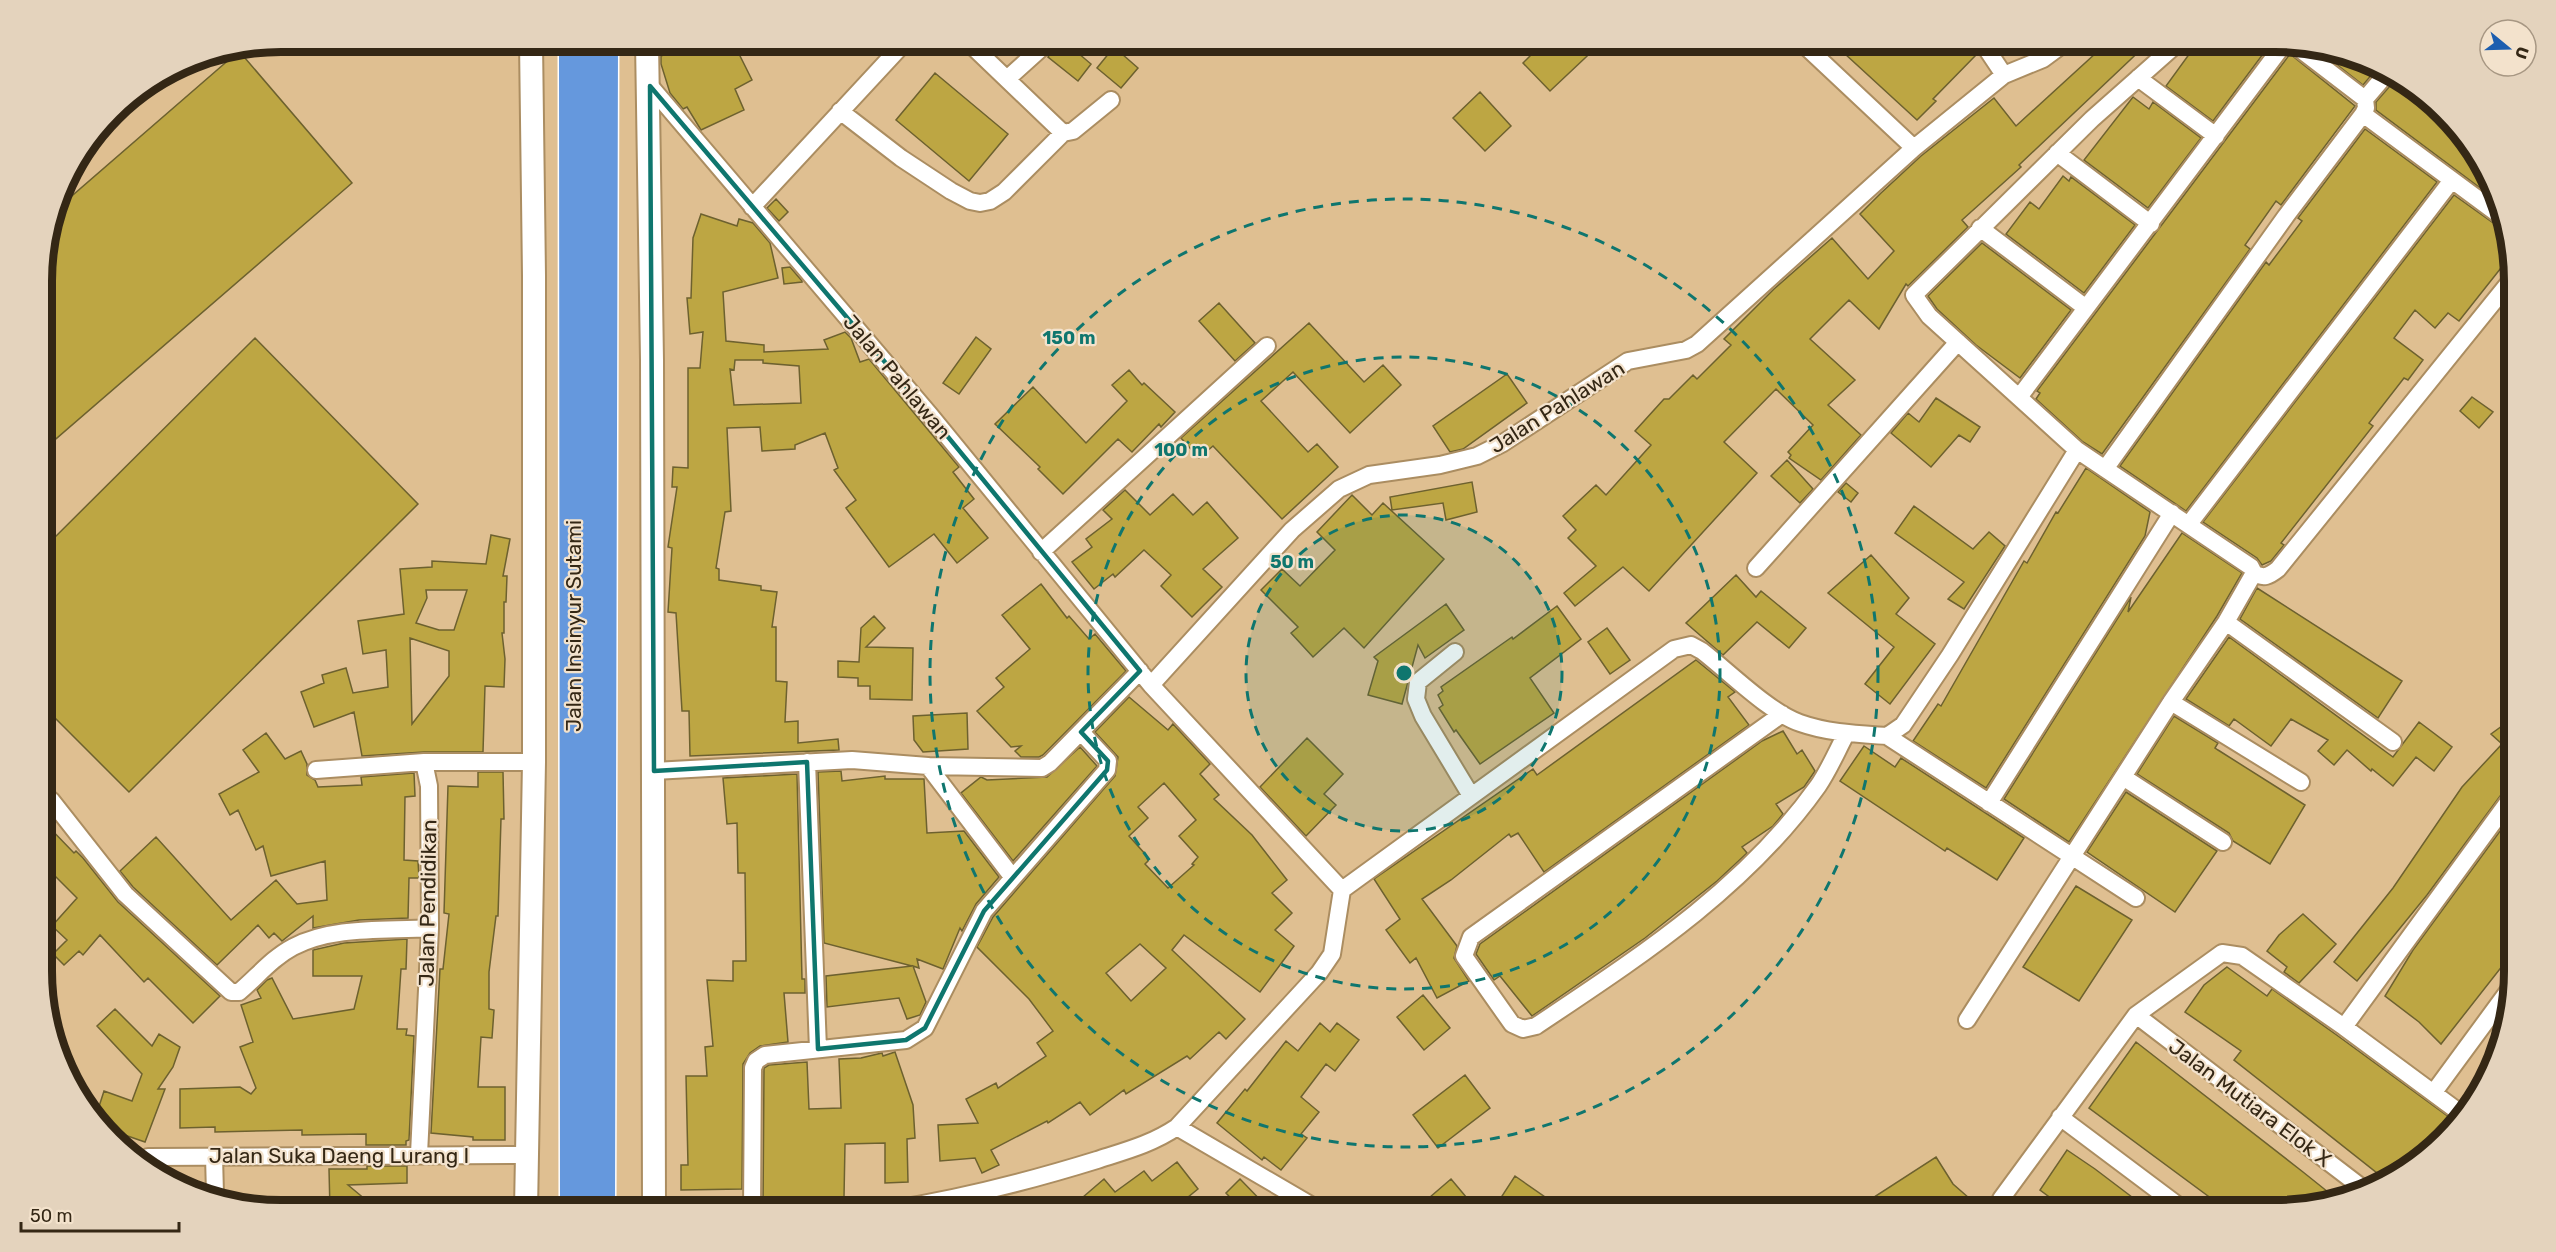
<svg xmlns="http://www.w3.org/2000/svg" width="2556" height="1252" font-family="Rubik,sans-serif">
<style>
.building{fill:#bda643;stroke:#6d612f;stroke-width:1.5;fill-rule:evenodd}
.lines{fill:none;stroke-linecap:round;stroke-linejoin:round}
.street-casing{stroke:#ab8d61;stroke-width:20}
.secondary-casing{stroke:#ab8d61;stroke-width:26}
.highway-casing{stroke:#fff;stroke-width:33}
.street{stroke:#fff;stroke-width:16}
.secondary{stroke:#fff;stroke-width:22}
.highway{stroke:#6598dd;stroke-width:30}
.marked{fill:none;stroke:#0f766e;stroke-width:4.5;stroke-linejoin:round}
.ring{fill:none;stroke:#0f766e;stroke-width:3;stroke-dasharray:10 8}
.labels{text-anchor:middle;stroke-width:4.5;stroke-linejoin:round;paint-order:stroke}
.street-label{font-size:21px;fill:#342715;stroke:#f3e2cc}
.rim{fill:none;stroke:#342715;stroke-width:8}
.centre{fill:#0f766e;stroke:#f3e2cc;stroke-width:3}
.ring-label{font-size:18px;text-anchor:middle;font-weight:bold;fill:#0f766e;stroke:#f3e2cc;stroke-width:4.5;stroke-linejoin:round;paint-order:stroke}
</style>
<rect width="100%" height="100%" fill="#dfbf91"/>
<path class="building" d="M695,42H733L752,80L735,89L744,110L701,130L687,107L683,109L670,93L661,64V56Z
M1058,42H1065L1091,64L1078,81L1048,57Z
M1544,42H1602L1550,91L1523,63Z
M1832,42H1964L1976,55L1933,99L1936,101L1917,120Z
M2108,42H2149L2019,165L2021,167L1962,220L1968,227L1908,286L1906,284L1879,329L1849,300L1810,339L1855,380L1828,405L1861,435L1821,480L1789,458L1791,455L1788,452L1813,425L1776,389L1724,442L1757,473L1649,591L1623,567L1575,606L1564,593L1596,566L1568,538L1576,530L1563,516L1596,485L1606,495L1651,445L1635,431L1664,399H1669L1693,375L1697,379L1731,345L1724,339L1774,289L1832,238L1868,279L1894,251L1860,214L1881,193L1921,156L1994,98L2016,126Z
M2198,42H2272L2213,121L2166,86Z
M1114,47L1138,68L1121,88L1097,68Z
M239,51L352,183L43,450V266L58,208Z
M2322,53L2346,59L2379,66L2363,85Z
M2290,54L2355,106L2281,205L2276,201L2245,245L2250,249L2102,454L2083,442L2036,399L2040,393L2037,391Z
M935,73L1008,134L969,181L896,120Z
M2397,78L2432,101L2473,148L2491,196L2376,110V102Z
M1480,92L1511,126L1485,151L1453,118Z
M2133,97L2149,109L2153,102L2201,138L2148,208L2084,160Z
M2365,129L2437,182L2186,511L2120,466L2266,262L2269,265L2302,221L2298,218Z
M2063,176L2069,181L2071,177L2135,225L2084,293L2006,234L2030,202L2039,209Z
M2454,195L2492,222L2502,224L2512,254L2459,321L2448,313L2435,328L2415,310L2394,338L2423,360L2408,380L2404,378L2369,423L2373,426L2281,543L2284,545L2271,561L2262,565L2257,558L2203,522Z
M776,199L788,212L779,221L767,208Z
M701,214L737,226L739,219L753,223L770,243L778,278L723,292L726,341L764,345V352L828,349L824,340L845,332L851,338L860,362L869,359L959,467L953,472L974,499L963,508L988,538L957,563L934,534L889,567L846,508L856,500L834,470L838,468L825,433L795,445V449L762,451L760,427L727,428L731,511L725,512L716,568L719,569V580L761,586V590L777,592L772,627H776V681L787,682L785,722L798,721V743L838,739L839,750L690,756L689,711H682L676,613L668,612L672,548L668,547L677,487H672L673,467L688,468V368H700L703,332L690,334L687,298H691L693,238ZM735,360H763V363L799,366L801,403L734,405L730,369L734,370Z
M1982,243L2071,310L2020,378L1976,345L1937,309L1928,296Z
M790,267L802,281V282L784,284L782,268Z
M1219,303L1255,343L1235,361L1199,321Z
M1309,323L1364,382L1383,365L1401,385L1350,433L1293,372L1261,401L1308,452L1317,444L1338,467L1282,519L1213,446L1199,458L1181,438Z
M976,337L991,349L959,394L943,383Z
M255,338L418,504L129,792L43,706V549Z
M1129,370L1142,385L1144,383L1175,412L1161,427L1159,424L1132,452L1118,439L1063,494L1038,469L1040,467L995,424L1033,387L1086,443L1127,401L1112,385Z
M1507,374L1527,403L1463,449L1450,452L1433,426Z
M2472,397L2493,412L2479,428L2460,411Z
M1936,398L1980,427L1970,442L1959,435L1931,467L1891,433L1908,413L1919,422Z
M1787,460L1813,489L1800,503L1771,476Z
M2086,468L2150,512L2145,536L1986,788L1913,741L1938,704L1941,706L2024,561L2027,563L2056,512L2058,513Z
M1472,482L1477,512L1446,520L1443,503L1392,510L1390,497Z
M1846,483L1858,493L1851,502L1838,492Z
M1125,490L1150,515L1173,494L1193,515L1207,502L1238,538L1203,569L1222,587L1192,617L1161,586L1171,575L1144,550L1115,577L1113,574L1094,589L1072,562L1092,547L1086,539L1112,519L1103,510Z
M1352,495L1372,515L1383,503L1444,559L1364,648L1344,628L1313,657L1291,633L1298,627L1261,590L1282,569L1300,586L1335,550L1317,532Z
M1914,506L1973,549L1989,532L2005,546L1964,609L1948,599L1964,582L1895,533Z
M2182,533L2242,573L2217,616L2069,842L2004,799L2131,597L2128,612Z
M491,535L510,539L503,576H507L506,602H504V633H502L505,659L504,687L485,686L483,752H424L362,756L354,712L314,727L301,692L324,683L322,675L346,668L353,693L388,687L386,650L363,654L358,621L404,614L400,569L432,567V561L486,564ZM426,590H467L454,630H439L416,623L427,598ZM410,638L449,651V676L412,724Z
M1871,555L1909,598L1896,614L1935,644L1890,704L1865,684L1894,647L1828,593Z
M1736,575L1756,597L1761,591L1806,628L1789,648L1757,622L1723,655L1686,623Z
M1041,584L1067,618L1069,616L1089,639L1095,634L1126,671L1043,755L1039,757H1021L1015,751L1021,746L1011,747L977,711L1004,687L996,678L1030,649L1002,615Z
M2257,588L2402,681L2378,718L2240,619Z
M1446,604L1464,630L1425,658L1418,645L1402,704L1368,695L1378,661L1374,657Z
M1557,606L1581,639L1530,678L1554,713L1480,764L1456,730L1454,732L1439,708L1443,705L1438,695L1443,691L1441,687L1512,637L1513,639Z
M874,616L885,628L866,647L913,648L912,700L870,699V686H858V678L838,677V661L859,662L861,628Z
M1607,628L1630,660L1610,674L1588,642Z
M2229,637L2393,757L2419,722L2452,747L2434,771L2416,757L2393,786L2372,769L2371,771L2347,750L2334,765L2318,751L2328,740L2291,719L2271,746L2234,719L2229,726L2186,699Z
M1696,660L1735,692L1728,697L1749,725L1544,872L1518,833L1511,837L1509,834L1451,880L1422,899L1457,946L1454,958L1469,981L1437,998L1416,958L1410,963L1386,930L1400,919L1374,879L1533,769L1537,775Z
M1129,697L1168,730L1173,724L1210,764L1200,774L1219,795L1214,799L1252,835L1287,880L1272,893L1292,913L1275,930L1294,946L1260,992L1184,935L1172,950L1245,1019L1226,1039L1219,1032L1190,1059L1187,1056L1126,1094L1124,1090L1090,1115L1080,1102L1048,1123L1047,1121L991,1150L999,1165L982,1173L975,1158L940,1161L938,1125L978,1123L966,1099L996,1083L998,1088L1046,1056L1037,1043L1053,1031L1029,999L977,947L993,917L1115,776L1118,757L1095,732ZM1164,783L1196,820L1179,836L1198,857L1192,864L1194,865L1168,888L1145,864L1148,861L1146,855L1129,836L1148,818L1138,807ZM1140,944L1166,968L1131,1001L1106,973Z
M967,713L968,749L923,752L914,740L913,716Z
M2174,716L2218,743L2215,748L2218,750L2305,805L2270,864L2233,841L2229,833L2137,774Z
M2513,718V784L2506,788L2427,895L2357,981L2334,962L2393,888L2462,787L2502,744L2491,734Z
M1783,731L1797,754L1802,750L1815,771L1804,787L1776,804L1783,814L1773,826L1742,847L1747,853L1717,881L1645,938L1532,1016L1500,976L1494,980L1476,954L1480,944L1762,741Z
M266,733L285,759L301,751L307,764V775L315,780L318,787L362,785L361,777L414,773L415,796L405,797L404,860L418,861L419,878H409L408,918L359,920L313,928V916L282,941L274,933L269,938L258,925L217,965L133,887L120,871L156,837L231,920L276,880L297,904L327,900L325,861L271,876L263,846L256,850L238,810L230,815L219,794L259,772L243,750Z
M1307,738L1343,774L1324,794L1336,805L1306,836L1260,787Z
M1864,746L1895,767L1901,758L2024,838L1997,880L1947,848L1945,851L1840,781Z
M1080,747L1097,766L1013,861L961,793L981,777L987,780L1047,777Z
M841,771L842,781L885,776V779H924L927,833L964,831L999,877L976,904L962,931L960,928L943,969L917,959L919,968L913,966L926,1002L920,1015L907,1019L899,998L827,1007L826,976L912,966L824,943L818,772Z
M478,772H503L504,819H501L498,916H496L489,972V1009L494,1010L492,1038L481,1037L478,1087H505V1140H473V1137L431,1133L440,969H443L449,914L444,913L448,786L478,787Z
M797,774L802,979H805V993H784L788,1042L760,1046L750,1053L743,1064L742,1189L681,1190V1165H688L686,1076H707L705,1047L713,1046L707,980L733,981V961H746L745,873H738L737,823L727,824L723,778Z
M2126,792L2217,851L2175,912L2087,852Z
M2514,812V951L2441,1044L2419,1022L2385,996L2413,950Z
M44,822L74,853L76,851L83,858L118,902L220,996L193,1023L148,978L144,982L100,935L83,955L79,951L64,965L53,954L67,940L52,926L77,898L44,865Z
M2076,886L2132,920L2079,1001L2023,967Z
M2303,914L2336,944L2299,983L2284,972L2287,967L2267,951L2279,935Z
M407,939L406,969H401L397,1029H407L406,1035L414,1036L409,1140L406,1141V1145H366V1134L302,1135V1130L215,1132V1127L180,1128V1089L240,1087L251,1094L256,1088L240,1047L253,1042L241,1005L261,998L257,990L267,980L272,978L293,1019L354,1009L362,976H313V950L344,943Z
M2227,967L2267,996L2272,989L2338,1036L2457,1123L2455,1128L2408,1169L2386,1180L2234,1060L2241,1051L2185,1012L2204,985Z
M1423,995L1450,1028L1424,1050L1397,1017Z
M115,1009L152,1046L159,1034L180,1047L173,1067L158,1089H165L145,1142L116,1132L115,1135L95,1119L104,1091L132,1101L142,1074L97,1026Z
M1320,1023L1330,1032L1337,1023L1359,1040L1335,1071L1326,1064L1301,1097L1319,1112L1301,1134L1307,1138L1281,1170L1264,1157L1262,1160L1217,1123L1245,1089L1247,1091L1286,1041L1298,1051Z
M2136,1042L2303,1172L2338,1200L2289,1210H2227L2089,1108Z
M895,1052L913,1105L915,1138L907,1139L908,1182L885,1183V1143L845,1144L844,1197H815V1203L784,1201L785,1207L763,1208L764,1068L769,1065L807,1062L809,1109L841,1108L839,1059L861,1058L882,1053L883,1056Z
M1465,1075L1490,1108L1438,1148L1413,1115Z
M2067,1150L2095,1169L2149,1210H2067L2040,1190Z
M1936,1157L1953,1184L1969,1198L1959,1210H1854Z
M1177,1162L1198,1189L1187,1198L1196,1210H1068L1104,1179L1115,1192L1144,1171L1152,1181Z
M367,1166H407V1183L348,1185L378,1210H330L329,1169H367Z
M1515,1176L1545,1197L1536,1210H1521L1502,1196Z
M1240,1179L1270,1210H1242L1226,1193Z
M1451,1179L1477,1210H1415Z"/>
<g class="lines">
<g class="street-casing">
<path id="street" d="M968,42L1063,133L1073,131L1111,100
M1801,42L1914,148
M1982,42L2004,75
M2297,47L2365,99L2366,108L2363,114L2498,214
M2138,78L2216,136
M1007,79L1048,42
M650,86L930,415L1151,685L1292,530L1339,489L1369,475L1440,465L1477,456L1503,443L1628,361L1686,350L1697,344L1914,148L2004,75L2043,59L2066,42
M2365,99L2388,72
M840,111L901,158L951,191L970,201L980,203L990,201L1004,192L1063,133
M2057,153L2151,224
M752,207L905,42
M1980,228L2086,308
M2020,396L2284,44
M2105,469L2286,216L2363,114
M2189,524L2452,180
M1041,552L1267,346
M1756,568L1958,342
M2254,573C2264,579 2269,576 2278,569L2512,279
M2226,622L2393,742
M1455,652L1418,682L1416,699L1423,716L1470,794
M1151,685L1342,890
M2171,702L2301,782
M1782,714L1471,937L1464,956L1512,1024L1523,1029L1536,1026C1639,957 1745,889 1818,786C1829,770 1837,751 1846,734
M1887,736L1903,725L1950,655L2077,450
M807,762L818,1049
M928,766L1013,878
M316,770L424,762
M654,771L852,760L928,766L1042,768L1050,763L1140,671
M2123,777L2223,842
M51,800L125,894L231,992H239C257,977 272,958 293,947C333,926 385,931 430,928
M1989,803L2172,513
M1342,890L1674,649L1691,645L1702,651C1728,671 1770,713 1800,723C1828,733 1858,734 1887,736L2136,898
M2136,1015L2365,1190
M1967,1020L2171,702L2226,622L2254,573L2251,567L2077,450L1929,316L1914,295L2092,119L2179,42
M2344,1027L2514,794
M2434,1092L2509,990
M2060,1117L2184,1210
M1177,1127L1319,1210
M419,1154L430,928L429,786L424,762H534
M214,1156L215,1194
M148,1157L529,1155
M752,1210L753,1068L756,1061L765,1055L906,1040L925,1028L984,911L1107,770L1108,761L1081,732
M888,1210C959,1199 1029,1181 1097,1160C1125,1151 1152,1144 1177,1127L1319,973L1332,954L1342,890
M2016,1210L2001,1199L2136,1015L2222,953L2242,956L2344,1027L2463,1115"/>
</g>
<g class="secondary-casing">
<path id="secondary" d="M647,42L652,360L654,1210
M526,1210L534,762V276L531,42"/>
</g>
<g class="highway-casing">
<path id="highway" d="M574,42L575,1210
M600,1210L603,42"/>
</g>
<use href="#street" class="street"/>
<use href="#secondary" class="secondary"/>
<use href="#highway" class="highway"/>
</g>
<path class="marked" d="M650,86L930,415L1140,671L1081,732L1108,761L1107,770L984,911L925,1028L906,1040L818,1049L807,762L654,771Z"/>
<circle cx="1404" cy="673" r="158" fill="#0f766e" fill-opacity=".12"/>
<g class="ring">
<circle cx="1404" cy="673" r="158"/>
<circle cx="1404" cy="673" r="316"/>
<circle cx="1404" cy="673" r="474"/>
</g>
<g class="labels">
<g class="street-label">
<text transform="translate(897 377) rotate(50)" y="7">Jalan Pahlawan</text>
<text transform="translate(1557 407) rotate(-32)" y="7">Jalan Pahlawan</text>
<text transform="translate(574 626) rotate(-90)" y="7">Jalan Insinyur Sutami</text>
<text transform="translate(428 903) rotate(-89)" y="7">Jalan Pendidikan</text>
<text transform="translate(2250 1103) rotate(37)" y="7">Jalan Mutiara Elok X</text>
<text x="339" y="1163">Jalan Suka Daeng Lurang I</text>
</g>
</g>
<path d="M0 0H2556V1252H0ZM281 52H2275A229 229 0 0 1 2504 281V971A229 229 0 0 1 2275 1200H281A229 229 0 0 1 52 971V281A229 229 0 0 1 281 52Z" fill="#e4d3bd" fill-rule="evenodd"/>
<path class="rim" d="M281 52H2275A229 229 0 0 1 2504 281V971A229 229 0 0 1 2275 1200H281A229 229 0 0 1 52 971V281A229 229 0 0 1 281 52Z"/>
<circle cx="1404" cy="673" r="9" class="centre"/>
<g class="ring-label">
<text x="1069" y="344">150 m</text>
<text x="1181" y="456">100 m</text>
<text x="1292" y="568">50 m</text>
</g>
<g transform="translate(2508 48) rotate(109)"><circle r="28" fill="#f3e2cc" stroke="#a79783" stroke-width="1.5"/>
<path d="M0-4.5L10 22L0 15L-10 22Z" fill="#1d5eaf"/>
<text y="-9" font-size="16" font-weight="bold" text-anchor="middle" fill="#342715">U</text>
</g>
<path d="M21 1222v9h158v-9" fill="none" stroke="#342715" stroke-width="3"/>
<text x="30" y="1222" font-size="18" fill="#342715" stroke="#f3e2cc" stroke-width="4.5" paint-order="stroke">50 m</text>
</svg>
